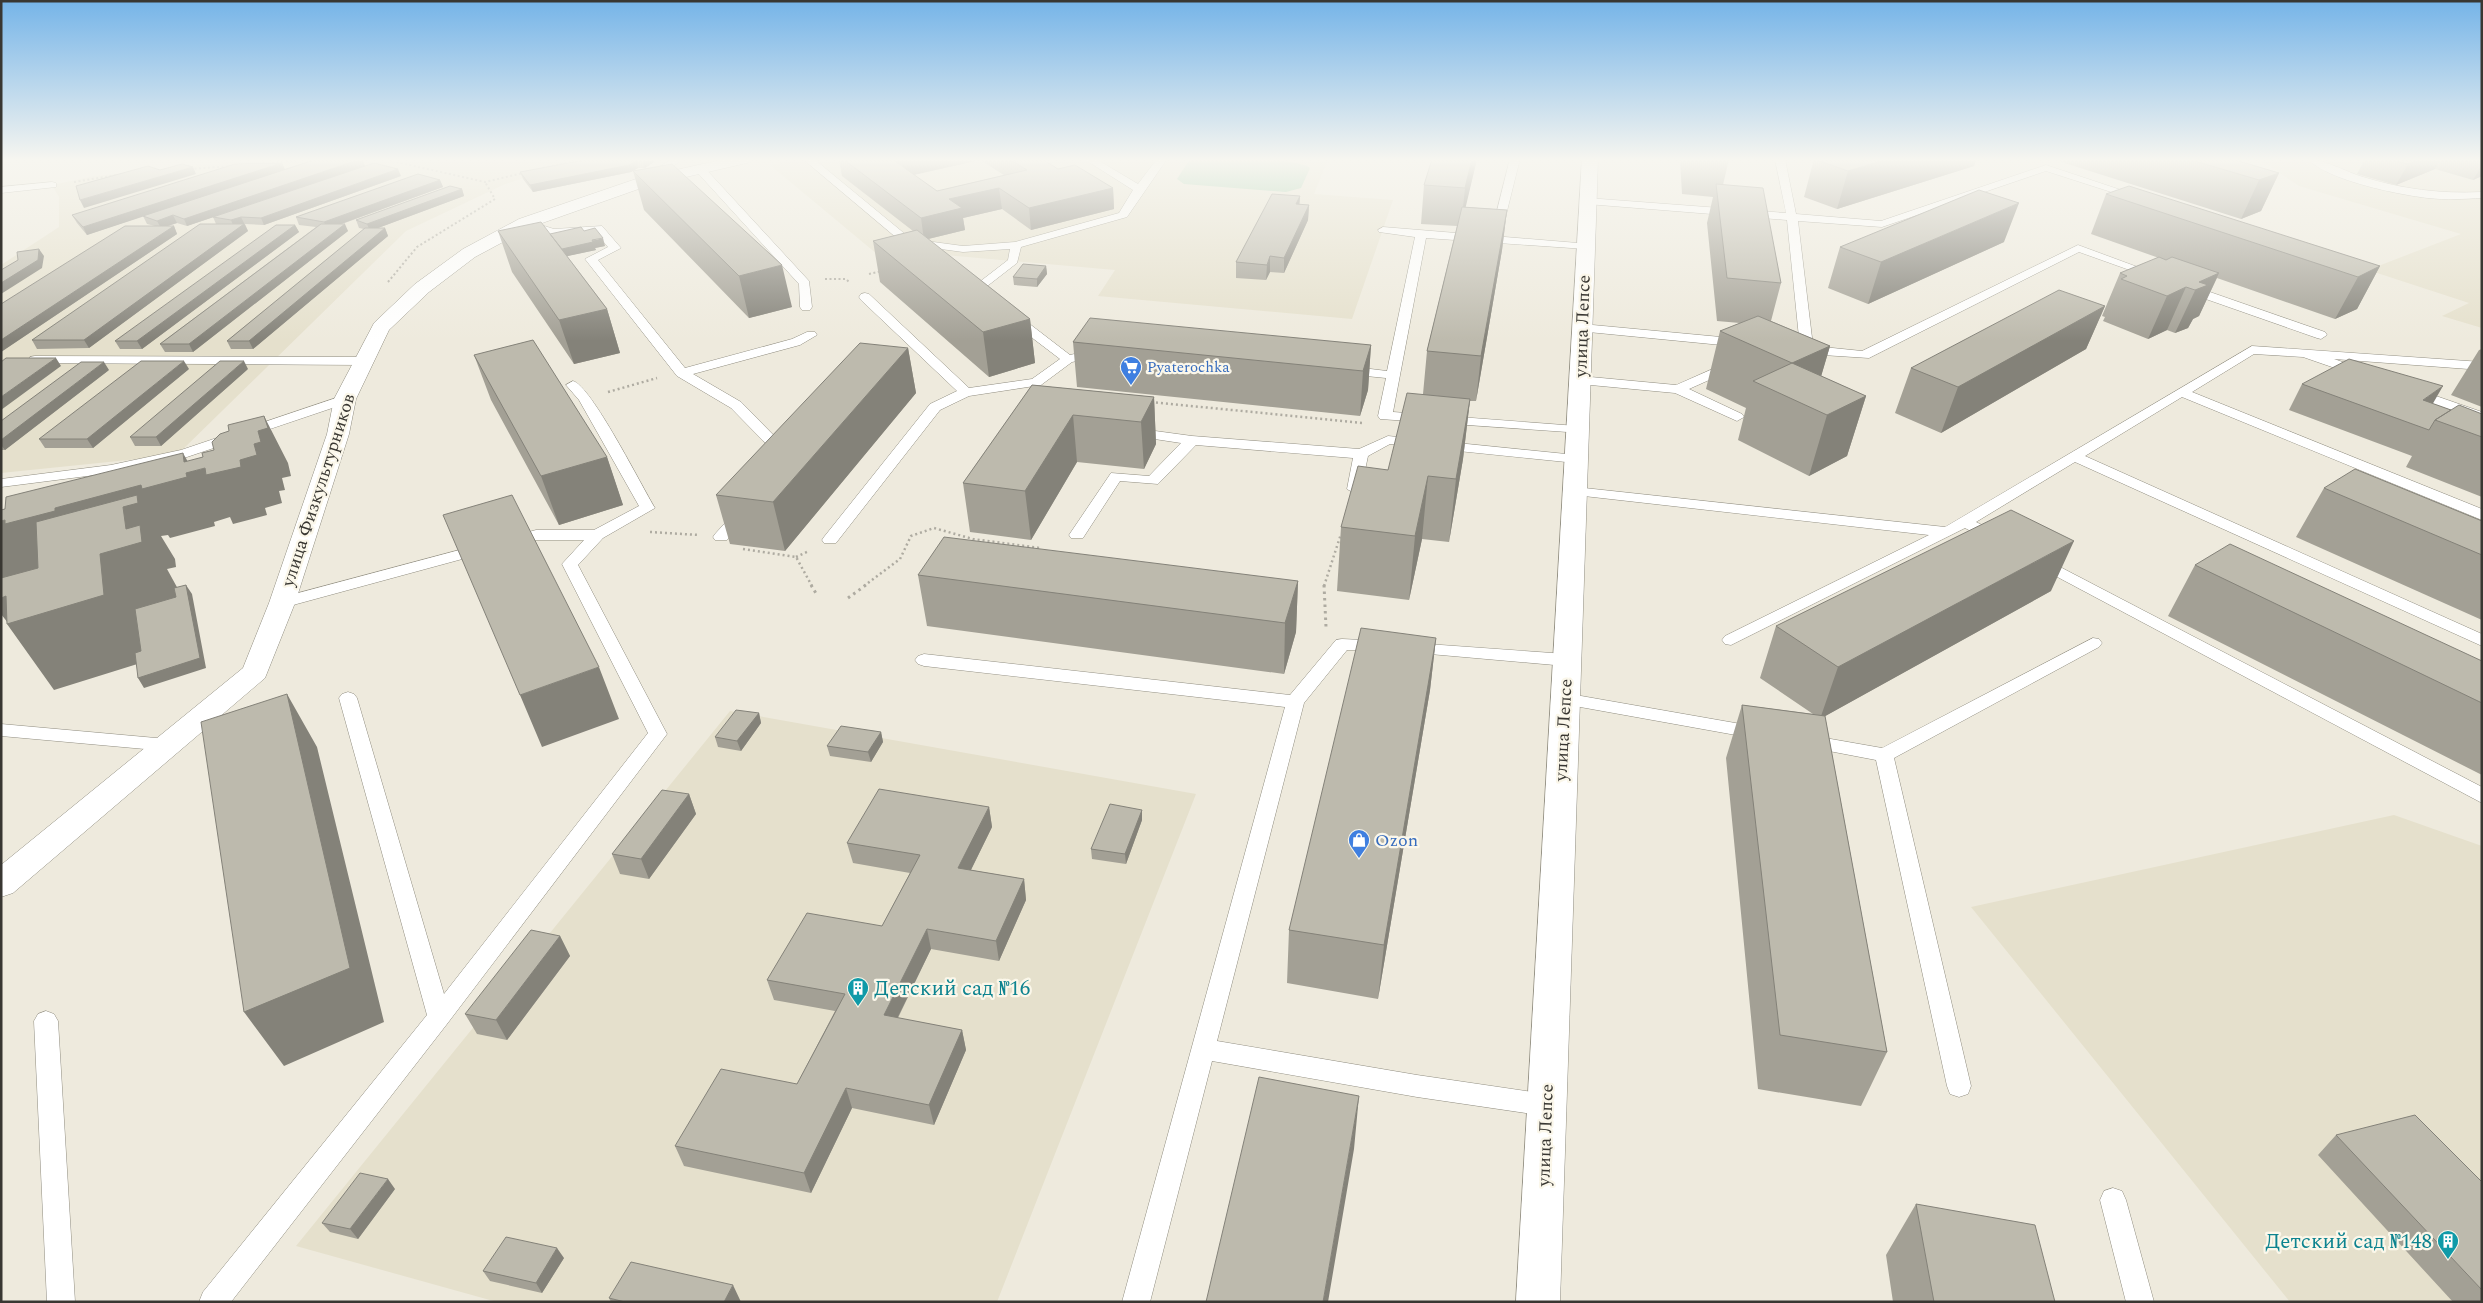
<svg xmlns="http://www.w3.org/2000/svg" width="2483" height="1303" font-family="Spectral,serif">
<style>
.built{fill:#e5e0cc}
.green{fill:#92c7a1}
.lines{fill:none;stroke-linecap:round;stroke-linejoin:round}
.service-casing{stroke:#908d80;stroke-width:1}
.minor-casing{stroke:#908d80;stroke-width:1}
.secondary-casing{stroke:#908d80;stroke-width:1}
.path-far2{stroke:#aeaba1;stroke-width:2;stroke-dasharray:2 2.5;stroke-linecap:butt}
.path-far1{stroke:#aeaba1;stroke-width:2.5;stroke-dasharray:2 3;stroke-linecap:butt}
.path{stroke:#aeaba1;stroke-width:3;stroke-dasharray:2.5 4;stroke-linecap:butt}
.service{fill:#fff;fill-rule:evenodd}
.minor{fill:#fff;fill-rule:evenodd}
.secondary{fill:#fff;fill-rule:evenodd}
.wall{fill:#a3a095;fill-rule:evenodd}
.shaded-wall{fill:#848279}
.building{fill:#bdbaad;stroke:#848279}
.labels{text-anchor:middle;stroke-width:4.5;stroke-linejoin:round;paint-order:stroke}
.far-shop-label{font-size:15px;fill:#366cbe;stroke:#fbf7ea;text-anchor:start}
.street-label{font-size:18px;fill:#393732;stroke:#fbf7ea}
.shop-label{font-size:18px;fill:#366cbe;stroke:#fbf7ea;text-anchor:start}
.near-culture-label{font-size:21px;fill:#0d838f;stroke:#fbf7ea;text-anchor:start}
</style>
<rect width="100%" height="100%" fill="#eeeadd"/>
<path class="built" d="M263,159H579L503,185L406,231L177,455L1,473V265L59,227V197L52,185L94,176Z
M801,159H1328L1314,194L1393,200L1352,319L1098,296L1115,270L911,252L883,259L770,165Z
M2259,159H2482V328L2442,316L2469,303L2368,270L2461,234L2299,186Z
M730,711L1196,794L997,1302H497L296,1246Z
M2394,815L2482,846V1302H2290L1971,907Z"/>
<path class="green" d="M1190,159C1212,159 1296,156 1310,168L1301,188L1286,192L1184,184L1177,179Z"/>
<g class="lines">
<g class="service-casing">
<path id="service" d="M672,159H684L654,178L645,176Z
M803,159H814L911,239L963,246L1015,242L1119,213L1133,190L1084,159H1096L1138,184L1157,159H1167L1127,217L1021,247L1017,263L977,294L971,290L973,287L1008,260L1010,249L963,252L904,244Z
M1510,159H1520L1502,231L1497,234L1492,231Z
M1775,159H1785L1796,214L1881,221L2046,165L2145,198L2144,200H2136L2046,171L1882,227L1798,221L1813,346L1862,351L2078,245L2162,276L2160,278H2152L2079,252L1869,358L1807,354L1799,349L1800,347L1787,220L1587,204L1582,201L1587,198L1786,213Z
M2308,159C2324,159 2346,172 2363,177C2402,189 2440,194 2482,192V198C2464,199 2446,200 2428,198C2400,195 2326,180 2308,159Z
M699,165L703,166L809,281L812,307L810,310H802L800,307L799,284L695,170L694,168Z
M52,182L56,183V187L1,193V187Z
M525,220L554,229L602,226L621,248L598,260L685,368L792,339L807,332H815L817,335L800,345L693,374L741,402L791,453L793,456L791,459H781L731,408L677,376L585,259L608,247L595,232L553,235L521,225V221Z
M1383,227L1590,244V248L1586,249L1426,238L1393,412L1577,426L1584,430L1582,433L1380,419L1378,416L1386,378L1346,374L1339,370L1346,366L1387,371L1415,237L1379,232L1378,230Z
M2187,284L2325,332L2327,335L2321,339L2317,338L2183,291V285Z
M865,293L869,294L969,388L1032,379L1060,359L1010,321L1008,318L1010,315H1018L1070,355L1096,349L1102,353L1101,356L1072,362L1041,385L969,396L940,410L836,543H824L822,540L824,537L930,404L957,391L861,300L859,297L861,294Z
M1582,324L1742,339L1748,343L1742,347L1578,331L1576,328Z
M2252,346L2482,362V370L2334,359L2363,369L2365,372L2358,376L2303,357L2254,354L2192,392L2482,509V520L2182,397L2085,456L2482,634V646L2075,462L1976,522L2002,535L2004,538L2002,541H1990L1965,528L1731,645L1725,644L1722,640L1725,636L1929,535L1575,495L1568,491L1575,487L1945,527Z
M35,356L364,357L370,361L364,365L30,363L29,360L30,357Z
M1731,361L1738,365L1736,368L1689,389L1742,414L1744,417L1737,421L1675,393L1580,384L1573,380L1580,376L1676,385Z
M573,381C591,385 642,487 655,508L603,538L578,565L667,734L447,1024L231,1302H199L203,1292L427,1015L339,698L342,694L348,692L354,694L357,698L444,994L648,733L562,564L584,540H536L509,547L501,542L503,539L536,530H594L639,506L579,400L566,385Z
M2413,388L2482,412V421L2408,395L2406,392L2408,389Z
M345,395L352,399L350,402L184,458L111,473L1,487V479L111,465L181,450Z
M1133,428L1192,436L1359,449L1388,436L1576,455L1583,459L1576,463L1390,444L1368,456L1361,489L1354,493L1347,489L1353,458L1196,445L1158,484L1120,481L1083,538H1071L1069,535L1111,473L1149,476L1181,443L1128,435L1126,432Z
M741,509L746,511L749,514L746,517L727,540H715L713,537L715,534L736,511Z
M482,544L488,546L490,549L488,552L282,608L276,607L274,603L276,599Z
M2039,556L2482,787V803L2033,564L2031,561L2033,558Z
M2093,638L2099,639L2102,643L2099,647L1894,758L1971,1086L1968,1094L1959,1097L1950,1094L1947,1086L1876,760L1808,747L1801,746L1799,741L1801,736L1808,735L1882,748Z
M1342,639L1382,641L1388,642L1391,646L1388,650H1347L1304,703L1217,1041L1417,1075L1546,1094L1555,1097L1558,1105L1555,1113L1546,1116L1417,1097L1212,1061L1150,1302H1122L1285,707L924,666L918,664L915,660L918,656L924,654L1290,695L1336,640Z
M1413,643L1566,654L1572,656L1575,660L1572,664L1566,666L1407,652L1404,648L1407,644Z
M1564,693L1758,727L1765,729L1767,733L1765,737L1758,739L1558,703L1555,699L1558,695Z
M1,724L167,739L174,740L176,745L174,750L167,751L1,736Z
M46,1011L54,1014L58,1021L75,1302H47L34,1021L38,1014Z
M2113,1188L2122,1191L2126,1200L2154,1302H2126L2100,1200L2104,1191Z"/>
</g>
<g class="minor-casing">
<path id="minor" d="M725,159H754L751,162L647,186L531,227L475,257L429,292L389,330L356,399L349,434L295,603L265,678L13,893L1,897V865L243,668L269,603L327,434L334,399L374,323L415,284L463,249L519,219L636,179Z"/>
</g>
<g class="secondary-casing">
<path id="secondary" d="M1582,159H1598L1560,1302H1516Z"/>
</g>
<path class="path-far2" d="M383,159L485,182L523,173
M263,163L314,159
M543,168L582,159
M190,169L231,166
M74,182L117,175
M869,274L882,271
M825,279H846L850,283
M388,282L417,247L495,199L485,182"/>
<path class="path-far1" d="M608,392L657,378
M1151,402L1363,423
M650,532L699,535
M743,549L796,557L812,586
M796,557L809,551
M864,586L900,559L911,536L934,528L973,539L1040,548
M1324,586L1341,534"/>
<path class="path" d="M811,585L817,595
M1324,585L1326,627
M848,598L866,585"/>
<use href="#service" class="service"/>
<use href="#minor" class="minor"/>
<use href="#secondary" class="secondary"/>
</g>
<path class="wall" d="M317,159H362L365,166L187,226L177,223L168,226H174L177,234L1,352V304L155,226L147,224L143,216L87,235L77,223L72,215L282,163L285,169Z
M590,159H658L645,168H638L631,172L533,192L523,179L520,172Z
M839,159H1042L1058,169L1113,188L1114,209L1031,230L1002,209L963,218L965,230L928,239L1030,319L1035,363L989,377L880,282L873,241L913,231L842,176ZM980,160L1004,175L937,191L914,175Z
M1477,159L1465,207L1507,210L1502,250L1476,401H1470L1463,459L1449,542L1422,539L1409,600L1337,591L1341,527L1388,470L1423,394L1427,351L1457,226L1421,224L1424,185Z
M1680,159H1729L1723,185L1781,283L1771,321L1830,346L1821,376L1866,396L1847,456L1809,476L1738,440L1746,408L1706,389L1720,331L1740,323L1717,321L1707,223L1713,197L1682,194Z
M1814,159H1976L1974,166L1837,209L1804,197Z
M2052,159H2232L2279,173L2261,211L2241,219Z
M2365,159H2482V176L2473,180L2435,169L2396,185L2357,174Z
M633,171L792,307L749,318L644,210Z
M401,176L264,225L245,224L248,231L89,348L37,349L32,340L216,224L213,217Z
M440,180L443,187L342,224L348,231L193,352H165L160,344L316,227L299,225L296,217Z
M462,189L464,196L378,228H385L388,236L253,349H231L227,341L364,229L359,228L356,220Z
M2106,194L2380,266L2357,309L2335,319L2217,278L2199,316L2193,319L2188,328L2175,333L2167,330L2148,339L2103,321L2105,317L2102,316L2120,273L2159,258L2091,234Z
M1300,196L1299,204L1309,205L1308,220L1284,273L1270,272L1266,280L1236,278V262Z
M295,225L299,232L142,349H120L115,341Z
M498,231L550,234L584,231L605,246L595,248L596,250L567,256L607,309L620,353L574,364L512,272Z
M2004,242L1868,304L1828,288L1840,247Z
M1046,266L1047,274L1037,287L1014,285L1013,277Z
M2105,306L2086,349L1941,433L1895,413L1911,368Z
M1073,342L1371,345L1368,390L1360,416L1077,387Z
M908,348L916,393L785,551L730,544L716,495Z
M2482,349V407L2451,395L2479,350Z
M474,355L607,457L623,505L559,525L491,400Z
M189,369L93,448H45L39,439Z
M248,369L161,446H135L130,437Z
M109,370L5,450H1V421Z
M2302,384L2433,404L2451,410L2482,414V497L2406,467L2412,456L2289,410Z
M1032,385L1154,397L1156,444L1144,469L1077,462L1031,540L970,532L963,483Z
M2324,488L2482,521V620L2296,537Z
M2195,565L2482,661V775L2168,616Z
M918,575L1298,581L1296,632L1284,674L927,626Z
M2051,591L1825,716L1887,1052L1861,1106L1758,1089L1726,758L1742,705L1813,714L1760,678L1776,626Z
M1436,638L1430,690L1378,999L1287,983L1289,930Z
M759,713L761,723L741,751L718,747L715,737Z
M881,732L883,742L871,762L830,756L827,746Z
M689,794L696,814L649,879L620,874L612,854Z
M989,807L992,827L971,870L1024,879L1026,900L999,961L931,949L898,1018L962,1030L966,1050L934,1125L852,1108L811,1193L684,1166L675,1146L797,1084L835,1011L774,1000L767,980L882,926L910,873L853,863L847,843Z
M1142,810V820L1126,864L1092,859L1091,849Z
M560,936L570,956L507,1040L477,1034L465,1014Z
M2336,1135L2482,1182V1302H2453L2318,1155Z
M395,1189L358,1239L330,1232L322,1223Z
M1916,1204L2055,1302H1893L1886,1255Z
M564,1258L542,1293L490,1281L483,1271Z
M609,1298L625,1302H611Z"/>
<path class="shaded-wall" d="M361,159H362L365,166L187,226L184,219Z
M642,159H658L645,168Z
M891,159H980V160L894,179Z
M1472,159H1477L1461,227L1465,188Z
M1888,159H1976L1974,166L1837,209L1848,171Z
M2420,159H2440L2435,169L2396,185L2408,164Z
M636,161L638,168L631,172L533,192L530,185Z
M282,163L285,170L87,235L83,227Z
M2482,165V176L2473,180Z
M193,167L196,174L84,208L80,200Z
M398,169L401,176L264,225L261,218Z
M2279,173L2261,211L2241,219L2259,180Z
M440,180L443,187L327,229L324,222Z
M999,188L1002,209L963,218L965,230L924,240L921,218L949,199Z
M1113,188L1114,209L1031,230L1029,208Z
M462,189L464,196L370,231L367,224Z
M1300,196L1299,211L1296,204Z
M2019,203L2004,242L1868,304L1881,262Z
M1309,205L1308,220L1284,273V258Z
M1507,210L1502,250L1476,401L1481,356Z
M173,215L177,223L161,228L157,221Z
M241,217L248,231L89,348L84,340L234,228L231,220Z
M345,224L348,231L193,352L189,344Z
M295,225L299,232L142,349L137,341Z
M174,226L177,234L1,352V340Z
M385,228L388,236L253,349L249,341Z
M603,238L605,246L595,248L596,250L554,259L550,252Z
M39,249L44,256L42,268L1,294V283Z
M1270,256V272L1266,280L1267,265Z
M782,265L792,307L749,318L739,276Z
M1046,266L1047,274L1037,287V279Z
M2380,266L2357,309L2335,319L2358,277Z
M2219,273L2199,316L2193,319L2188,328L2175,333L2199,282Z
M2186,287L2167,330L2148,339L2167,296Z
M2105,306L2086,349L1941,433L1958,387Z
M607,309L620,353L574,364L559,320Z
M1030,319L1035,363L989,377L983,332Z
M1371,345L1368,390L1360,416L1363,371Z
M1830,346L1813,404L1792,363Z
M908,348L916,393L785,551L773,502Z
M56,358L61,366L1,410V397Z
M184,361L189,369L93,448L87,439Z
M244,361L248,369L161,446L156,437Z
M104,362L109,370L5,450L1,445V440Z
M2443,386L2428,412L2423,400Z
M1866,396L1847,456L1809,476L1827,415Z
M1154,397L1156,444L1144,469L1141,422Z
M1470,399L1463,459L1449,542L1456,479Z
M1073,415L1077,462L1031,540L1025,491Z
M264,416L288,463L291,476L282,478L285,490L279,491L282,503L265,508L267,515L233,524L230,517L214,522L215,526L170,538L168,535L161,536L175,559L176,567L167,569L178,589L182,607L147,661L54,690L7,624L8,623L1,614V598L86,557L1,587V521L55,508L184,462L183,453L193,471L240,460L254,444L258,431Z
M607,457L623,505L559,525L541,476Z
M1428,476L1422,539L1409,600L1415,536Z
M2074,541L2051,591L1820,719L1838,667Z
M1298,581L1296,632L1284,674L1285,623Z
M186,585L192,594L206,668L144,688L138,678Z
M1436,638L1430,690L1378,999L1384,945Z
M599,667L619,719L542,747L520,695Z
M287,694L317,747L384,1022L284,1066L244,1012Z
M759,713L761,723L741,751L737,741Z
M881,732L883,742L871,762L868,752Z
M689,794L696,814L649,879L641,859Z
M989,807L992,827L962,888L958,868Z
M1142,810V820L1126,864L1125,854Z
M1024,879L1026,900L999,961L996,941Z
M927,929L931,949L889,1035L884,1015Z
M560,936L570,956L507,1040L496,1020Z
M962,1030L966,1050L934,1125L929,1105Z
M846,1088L852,1108L811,1193L804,1173Z
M1359,1096L1354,1149L1328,1302H1323Z
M388,1179L395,1189L358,1239L350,1229Z
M557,1248L564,1258L542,1293L536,1283Z
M733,1285L741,1302H724Z"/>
<path class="building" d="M317,159H361L184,219L173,215L157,221L143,216Z
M590,159H610L636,161L629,165L530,185L520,172Z
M843,159H892L937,191L1027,170L1009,159H1042L1058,169L1075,165L1113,188L1029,208L999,188L949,199L962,208L921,218Z
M1432,159H1472L1465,188L1424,185Z
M1814,159H1888L1848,171Z
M2188,159H2232L2279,173L2259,180Z
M2387,159H2420L2408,164Z
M282,163L83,227L72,215L235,164Z
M374,163L398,169L261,218L241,217L231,220L213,217Z
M182,164L193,167L80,200L76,186L148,166L160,170Z
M672,164L782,265L739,276L633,171Z
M418,174L440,180L324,222L296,217Z
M1716,184L1763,188L1781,283L1727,278Z
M450,186L462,189L367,224L356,220Z
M2129,186L2380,266L2358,277L2106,194Z
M1979,190L2019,203L1881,262L1840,247Z
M1272,194L1300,196L1296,204L1309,205L1284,258L1270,256L1267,265L1236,262Z
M1462,207L1507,210L1481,356L1427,351Z
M541,222L607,309L559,320L498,231Z
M200,224H244L84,340H32Z
M321,224H345L189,344H160Z
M276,225H295L137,341H115Z
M125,226H174L1,340V304Z
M581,227L584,231L595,228L603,238L592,240L593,242L562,249L550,234Z
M365,228H385L249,341H227Z
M917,230L1030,319L983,332L873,241Z
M39,249L38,260L1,283V270L18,260L17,252Z
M2159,257L2166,260L2172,257L2219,273L2199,282L2208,285L2195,290L2186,287L2167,296L2121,279L2127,276L2120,273Z
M1023,264L1046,266L1037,279L1013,277Z
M2059,290L2105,306L1958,387L1911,368Z
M1758,316L1830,346L1792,363L1720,331Z
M1090,318L1371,345L1363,371L1073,342Z
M533,340L607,457L541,476L474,355Z
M860,343L908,348L773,502L716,495Z
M6,358H56L1,397V362Z
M2349,359L2443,386L2423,400L2451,410L2435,420L2429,430L2302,384Z
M141,361H184L87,439H39Z
M220,361H244L156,437H130Z
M81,362H104L1,440V421Z
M1792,363L1866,396L1827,415L1753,381Z
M1032,385L1154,397L1141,422L1073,415L1025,491L963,483Z
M1407,393L1470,399L1456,479L1428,476L1415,536L1341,527L1358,466L1388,470Z
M2459,405L2482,414V437L2435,420Z
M264,416L268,428L258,431L261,442L254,444L257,455L240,460L241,467L206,475L205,468L186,473L187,477L142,489L141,485L55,508V511L5,524V520L1,521V510L5,509L6,497L183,453L184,462L203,457L202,453L214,450L212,442L220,434L229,431L228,425Z
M2355,469L2482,521V555L2324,488Z
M137,495L138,503L123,507L126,529L140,525L142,542L100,554L104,595L7,624L6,596L1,598V578L38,568L36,522Z
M512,495L599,667L520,695L443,515Z
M2011,510L2074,541L1838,667L1776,626Z
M944,537L1298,581L1285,623L918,575Z
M2230,544L2482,661V703L2195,565Z
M186,585L200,658L138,678L135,653L141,651L135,609L176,597L174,588Z
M1361,628L1436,638L1384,945L1289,930Z
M287,694L350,968L244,1012L201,722Z
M1742,705L1825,716L1887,1052L1780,1035Z
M736,710L759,713L737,741L715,737Z
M841,726L881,732L868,752L827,746Z
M879,789L989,807L958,868L1024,879L996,941L927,929L884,1015L962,1030L929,1105L846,1088L804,1173L675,1146L721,1069L797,1084L845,994L767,980L807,913L882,926L920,855L847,843Z
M662,790L689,794L641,859L612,854Z
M1110,804L1142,810L1125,854L1091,849Z
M531,930L560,936L496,1020L465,1014Z
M1259,1077L1359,1096L1323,1302H1206Z
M2415,1115L2482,1182V1290L2336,1135Z
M360,1173L388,1179L350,1229L322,1223Z
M1916,1204L2035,1225L2055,1302H1934Z
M506,1237L557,1248L536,1283L483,1271Z
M631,1262L733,1285L724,1302H625L609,1298Z"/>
<linearGradient id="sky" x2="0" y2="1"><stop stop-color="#75b4e8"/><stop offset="0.47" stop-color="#f7f6f0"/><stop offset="1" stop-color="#f7f6f0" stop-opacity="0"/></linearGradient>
<rect width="2483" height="341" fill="url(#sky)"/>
<defs>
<g id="supermarket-pin" transform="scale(1.125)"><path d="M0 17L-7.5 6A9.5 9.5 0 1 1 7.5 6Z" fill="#3f7fe0" stroke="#fbf7ea"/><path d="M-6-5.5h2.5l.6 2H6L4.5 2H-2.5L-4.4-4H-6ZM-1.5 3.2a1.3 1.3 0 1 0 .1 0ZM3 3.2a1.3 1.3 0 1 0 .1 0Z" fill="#fff"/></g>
<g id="shop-pin" transform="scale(1.125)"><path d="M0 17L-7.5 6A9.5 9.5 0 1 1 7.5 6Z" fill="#3f7fe0" stroke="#fbf7ea"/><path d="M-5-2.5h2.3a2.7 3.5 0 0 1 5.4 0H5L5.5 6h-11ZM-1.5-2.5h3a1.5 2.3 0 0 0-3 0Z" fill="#fff"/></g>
<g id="building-pin" transform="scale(1.125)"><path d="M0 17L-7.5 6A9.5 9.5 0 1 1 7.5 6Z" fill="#0f9aa8" stroke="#fbf7ea"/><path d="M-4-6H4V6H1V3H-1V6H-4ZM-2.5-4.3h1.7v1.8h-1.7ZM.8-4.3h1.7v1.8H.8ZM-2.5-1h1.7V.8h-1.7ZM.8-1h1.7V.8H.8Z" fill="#fff"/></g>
</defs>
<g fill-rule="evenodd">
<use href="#supermarket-pin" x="1131" y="367"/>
<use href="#shop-pin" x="1359" y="840"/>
<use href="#building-pin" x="858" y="988"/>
<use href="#building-pin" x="2448" y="1241"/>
</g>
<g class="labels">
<g class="far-shop-label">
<text x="1147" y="372">Pyaterochka</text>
</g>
<g class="street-label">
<text transform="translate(1582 326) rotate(-88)" y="6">улица Лепсе</text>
<text transform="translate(318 490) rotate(-72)" y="6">улица Физкультурников</text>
<text transform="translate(1563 730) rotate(-87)" y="6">улица Лепсе</text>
<text transform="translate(1545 1135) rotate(-88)" y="6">улица Лепсе</text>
</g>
<g class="shop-label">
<text x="1375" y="846">Ozon</text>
</g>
<g class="near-culture-label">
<text x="874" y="995">Детский сад №16</text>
<text x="2432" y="1248" text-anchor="end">Детский сад №148</text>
</g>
</g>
<rect width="2483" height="1303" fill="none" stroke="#393732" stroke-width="5"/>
</svg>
